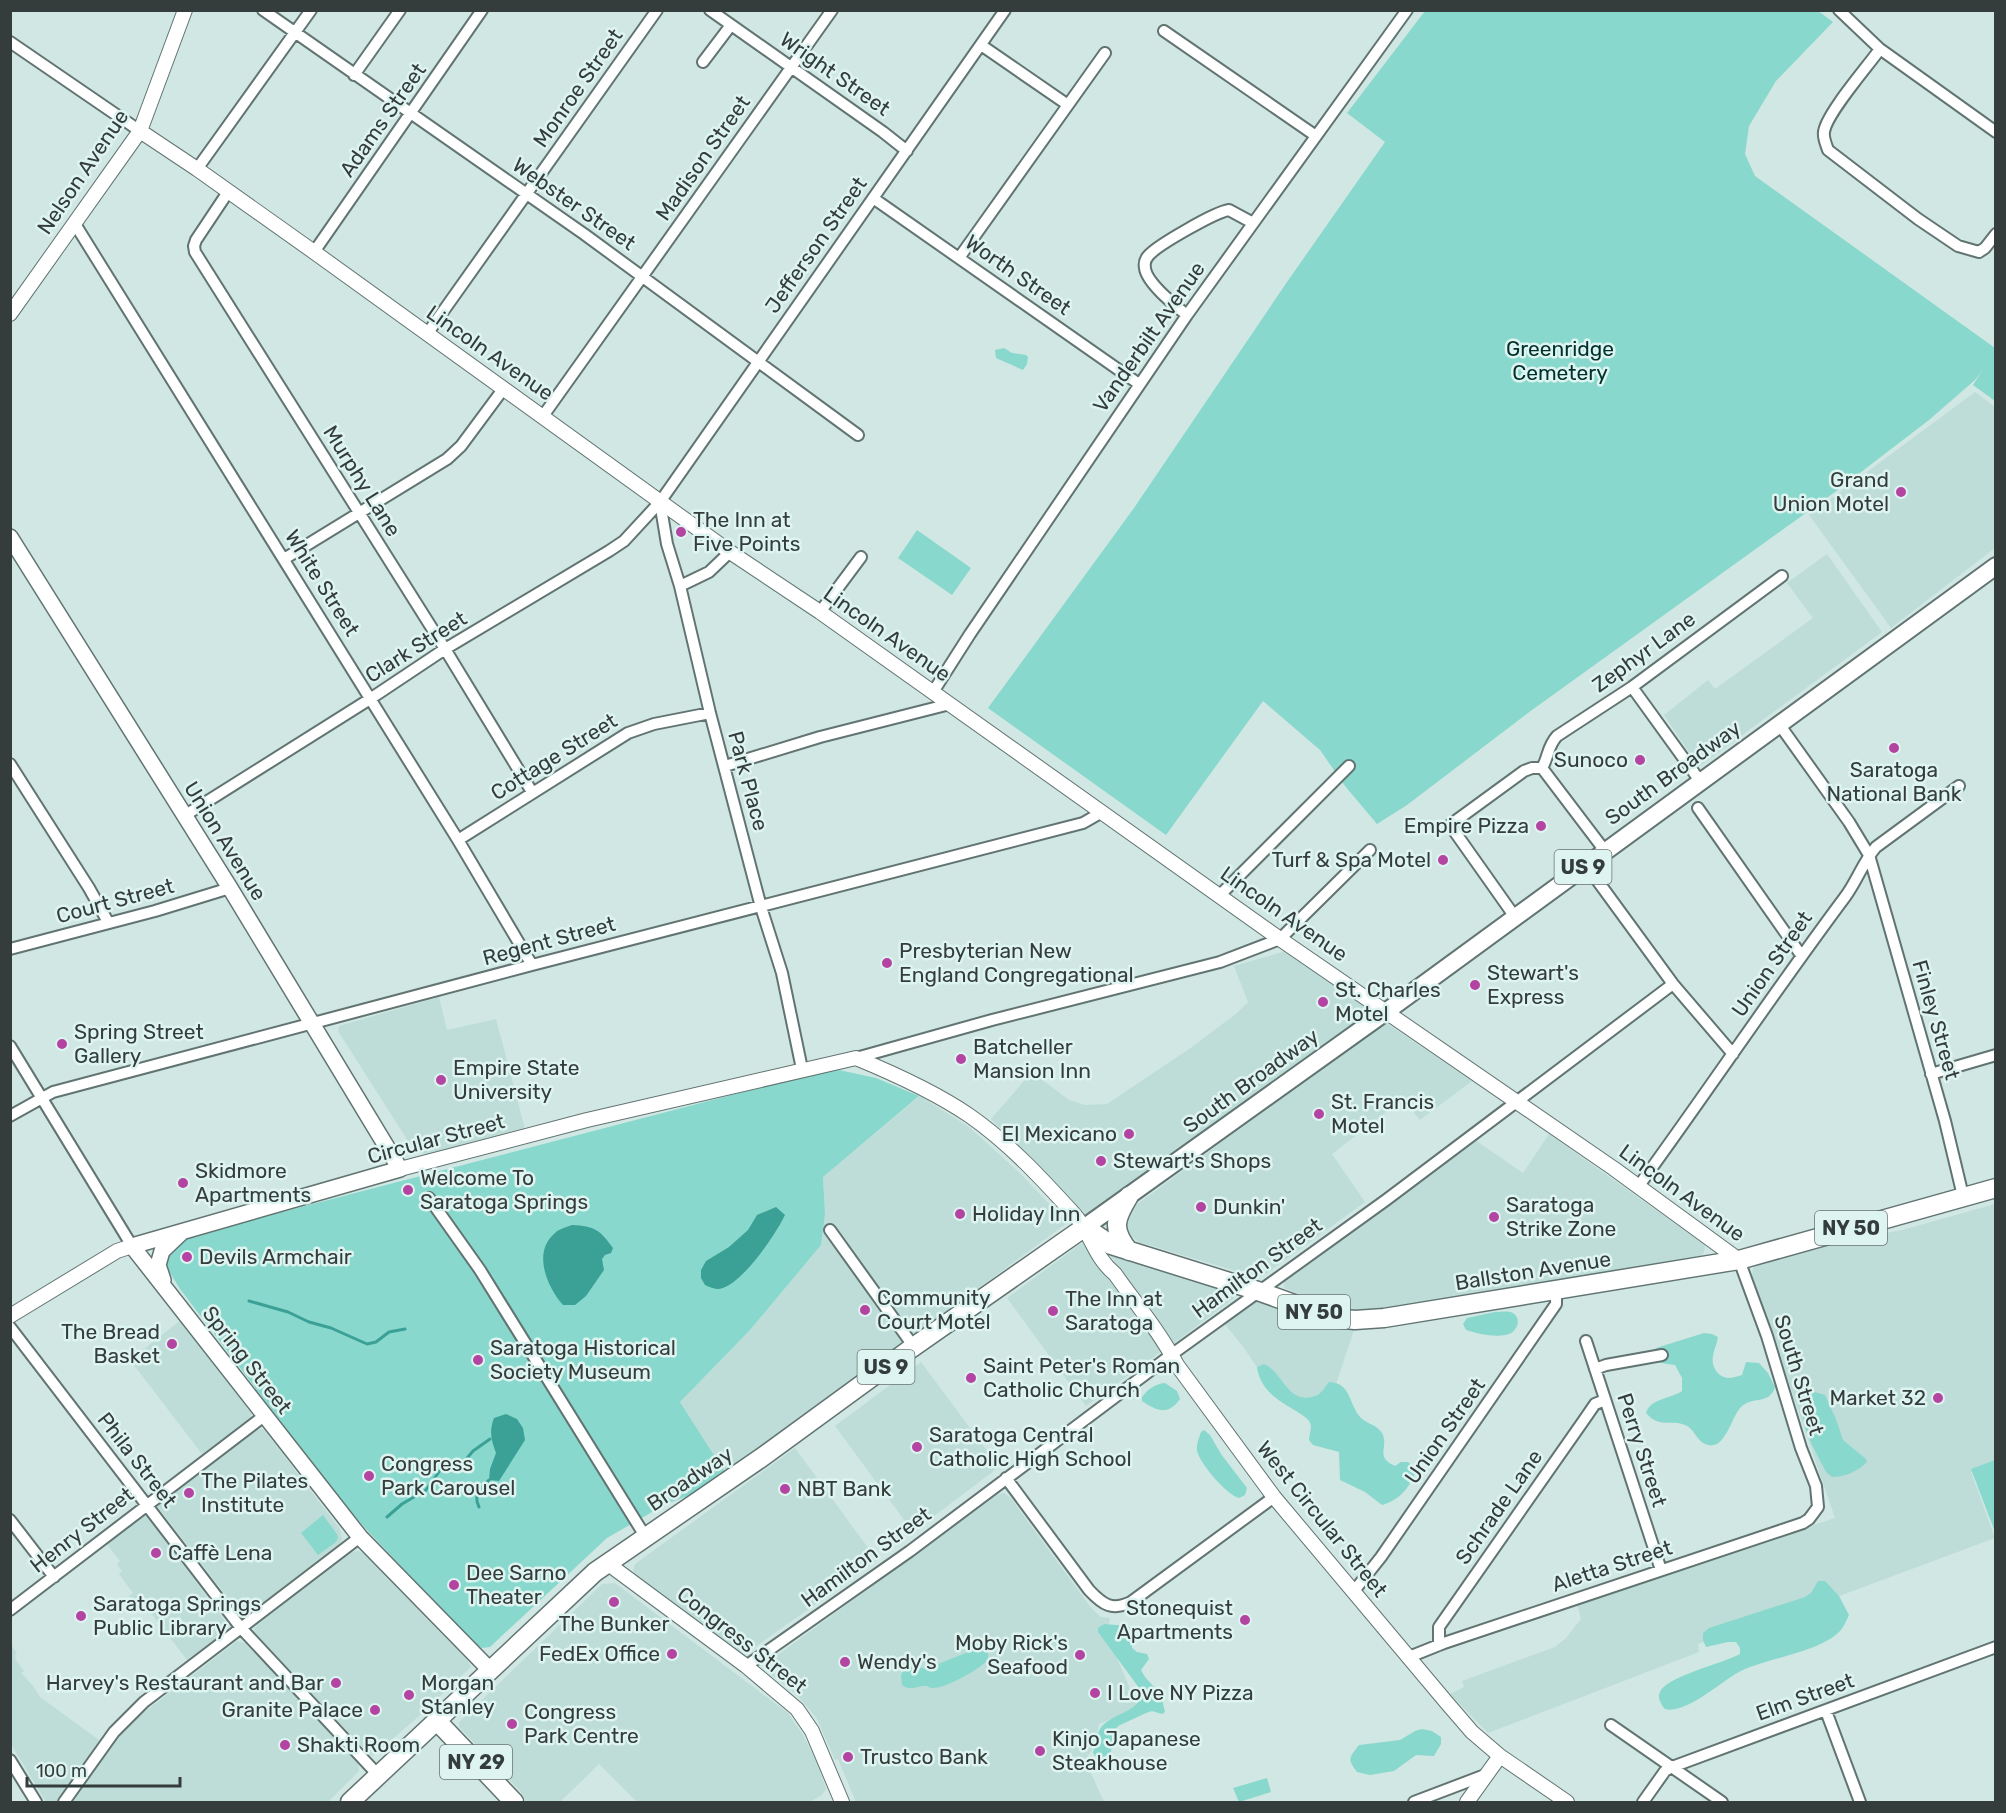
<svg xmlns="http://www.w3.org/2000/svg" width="2006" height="1813" font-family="Rubik,sans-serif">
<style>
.built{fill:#beddd8}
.green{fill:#89d8cd}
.water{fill:#3ba196}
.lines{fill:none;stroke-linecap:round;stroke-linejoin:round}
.stream{stroke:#3ba196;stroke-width:3}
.minor-casing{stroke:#617471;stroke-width:14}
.tertiary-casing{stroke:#617471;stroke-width:16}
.secondary-casing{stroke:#617471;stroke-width:18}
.primary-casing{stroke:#617471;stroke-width:20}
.trunk-casing{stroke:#617471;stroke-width:21}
.minor{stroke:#fff;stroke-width:10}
.tertiary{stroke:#fff;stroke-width:14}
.secondary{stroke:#fff;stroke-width:15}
.primary{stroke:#fff;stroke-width:16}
.trunk{stroke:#fff;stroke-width:18}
.poi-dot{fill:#b444a1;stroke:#def4f0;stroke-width:2}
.labels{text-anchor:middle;stroke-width:5;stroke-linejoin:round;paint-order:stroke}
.shield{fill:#def4f0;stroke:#687472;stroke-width:1.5}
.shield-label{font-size:20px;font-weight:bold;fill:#353d3c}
.street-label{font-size:21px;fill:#353d3c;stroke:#def4f0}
.park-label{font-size:21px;fill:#00312c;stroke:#def4f0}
.poi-label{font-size:21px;fill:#353d3c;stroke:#def4f0;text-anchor:start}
</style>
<rect width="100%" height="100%" fill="#d1e7e3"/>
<path class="built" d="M1975,392L1995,407V548L1891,628L1809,515Z
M1827,554L1882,632L1699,767L1664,715L1708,680L1715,689L1813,618L1787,583Z
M1286,951L1367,1007L1368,1013L1087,1215L991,1119L1032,1072L1069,1100L1085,1105L1107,1104L1192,1047L1237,1013L1248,1002L1234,966Z
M439,997L447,1030L496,1019L525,1129L430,1155L415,1152L338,1031L339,1026Z
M1385,1022L1472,1081L1420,1120L1403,1099L1332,1154L1365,1202L1263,1276L1256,1277L1139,1242L1131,1236L1125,1224L1128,1211Z
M920,1096L969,1127L1020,1173L1067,1223L726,1474L680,1402L750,1330L821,1245L825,1214L823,1177Z
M1549,1134L1705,1245L1704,1252L1700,1257L1390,1308L1345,1311L1284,1288V1282L1475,1140L1523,1173Z
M1995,1204V1462L1971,1472L1995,1538L1834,1598L1698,1644L1699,1652L1488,1733L1450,1694L1464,1687L1462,1681L1555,1647L1566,1638L1581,1619L1577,1604L1835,1518L1752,1275L1753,1268L1758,1264L1827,1244L1902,1230Z
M1082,1243L1162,1351L1086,1406L1007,1298Z
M1109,1254L1232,1292L1234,1298L1173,1344Z
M1256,1300L1338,1329L1354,1330L1324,1420L1263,1376L1244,1348L1224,1323Z
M181,1320L252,1414L250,1418L202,1454L130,1360Z
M921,1362L999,1467L913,1532L835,1426Z
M262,1429L265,1431L340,1529L342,1539L340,1544L247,1615H241L157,1506L159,1503L255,1430Z
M795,1448L877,1560L744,1655L637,1577L633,1571L635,1564Z
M1003,1493L1010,1497L1092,1609L1101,1617L1110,1618L1107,1634L1138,1708L1099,1724L1094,1747L1085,1760L1104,1802H856L838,1759L835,1760L816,1717L794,1692L770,1674L767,1667L768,1662L997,1495Z
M144,1515L148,1517L228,1625L226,1631L187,1660L141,1600L136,1604L129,1596L133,1593L119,1574L122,1571L117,1564L120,1561L106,1543Z
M359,1551L364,1554L467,1660L471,1667L419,1716L373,1756L368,1753L256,1635L254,1629L258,1624L350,1552Z
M615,1583L788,1713L803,1735L815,1758L825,1785L826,1789L822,1795L810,1802H637L599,1764L560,1802H527L521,1796V1792L459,1727V1722L602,1584Z
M237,1641L245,1643L358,1763L359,1771L328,1802H73L121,1732L138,1717Z
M11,1644L17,1654L15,1655L16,1660L24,1671L21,1673L33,1686L40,1697L99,1740L56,1802H46L11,1744Z"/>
<path class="green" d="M1817,10L1833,22L1776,81L1749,126L1745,154L1755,176L1995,348V401L1973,385L1982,371L1975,380L1929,420L1835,492L1532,710L1407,805L1377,824L1345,786L1320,750L1263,701L1166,835L988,708L1134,508L1287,282L1385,142L1347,113L1425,11Z
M1004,348L1012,353L1026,355L1028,357L1027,364L1023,370L996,358L995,350Z
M917,530L971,568L952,595L898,558Z
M839,1070L876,1078L919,1096L823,1177L825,1214L821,1245L750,1330L680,1402L726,1474L690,1495L666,1504L607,1538L490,1647L482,1648L475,1645L365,1528L333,1490L180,1289L166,1266L167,1252L182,1238L801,1077Z
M1495,1312C1500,1312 1506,1311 1510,1312C1522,1315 1519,1330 1509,1334C1497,1338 1478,1334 1466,1330L1463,1324L1467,1318Z
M1704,1333L1712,1334L1718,1337C1717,1344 1714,1349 1713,1356C1711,1366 1717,1377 1728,1378C1732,1378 1738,1376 1742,1375L1746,1362L1759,1363L1768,1373L1775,1387C1770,1405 1752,1396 1741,1407C1731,1417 1725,1453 1705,1444C1696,1440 1694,1428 1685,1425C1669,1419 1660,1429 1646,1413C1651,1398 1670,1399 1682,1391V1378L1675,1365C1665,1363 1657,1365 1652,1355L1656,1348Z
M1264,1364C1282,1371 1287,1403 1312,1397C1314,1396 1319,1395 1320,1393C1324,1390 1326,1385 1329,1382C1352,1383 1348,1404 1361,1418C1367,1424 1379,1425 1383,1435C1388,1449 1375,1457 1395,1466L1401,1462H1408L1417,1470C1409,1487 1401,1500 1382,1505L1365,1492L1340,1480L1339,1452L1313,1445L1309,1440C1309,1436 1311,1430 1311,1426C1310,1410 1262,1405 1257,1367Z
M1165,1383L1177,1391L1180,1399C1168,1416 1157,1411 1142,1401V1397C1148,1389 1155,1384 1165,1383Z
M1815,1392L1825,1395L1836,1419L1843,1440L1866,1459L1867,1462C1858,1471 1845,1477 1832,1477L1826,1472C1817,1453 1785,1404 1815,1392Z
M1204,1430L1210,1435L1221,1454L1247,1488L1245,1495L1239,1498C1226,1494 1201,1465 1197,1451C1196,1445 1199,1438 1201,1432Z
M1995,1460V1532L1971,1469Z
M323,1515L337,1534L338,1538L336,1542L318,1555L301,1533Z
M1818,1581H1825L1839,1596L1849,1615C1846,1621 1844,1627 1840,1631C1820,1652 1768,1658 1741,1671C1722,1680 1686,1715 1665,1709C1661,1704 1657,1698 1660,1692C1665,1677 1724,1663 1740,1654V1648L1736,1642H1728L1706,1647L1703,1640V1633L1709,1628L1805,1597L1811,1593Z
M1104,1624L1128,1626L1133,1630L1132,1648L1137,1652L1147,1654L1149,1659L1141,1670L1145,1677L1161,1695L1165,1712L1162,1714L1152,1711L1146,1713L1118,1726L1113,1735L1111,1752L1103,1758L1097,1759L1093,1753C1095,1746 1096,1736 1100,1729C1111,1712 1139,1714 1142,1692L1098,1632V1628Z
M973,1650H984L988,1653V1660C978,1670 947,1688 933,1688C926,1688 932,1686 924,1686C915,1687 910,1691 902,1685L901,1675L907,1663L926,1669Z
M1422,1729L1432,1731L1441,1737V1744L1434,1756L1416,1755L1394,1771L1370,1775L1357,1772C1347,1759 1349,1758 1359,1745L1400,1740L1415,1731Z
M1267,1778L1271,1792L1239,1802L1233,1788Z"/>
<path class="water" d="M776,1207L785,1215C776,1234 741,1286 719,1289C714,1289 709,1287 705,1285L701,1278V1270L706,1261L729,1247L748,1230L757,1215Z
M572,1225C595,1226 600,1230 613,1248L611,1253L605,1255L602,1259L604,1270L586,1296L575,1305H563C547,1287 532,1252 555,1233C559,1229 567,1227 572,1225Z
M506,1414L517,1419L523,1428L525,1440L499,1481L489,1480L490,1469L496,1453C491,1440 489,1431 494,1418Z"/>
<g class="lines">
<path class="stream" d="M249,1301L288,1312L309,1322L331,1328L367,1344L376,1342L389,1332L405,1329
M479,1507C473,1495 480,1489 489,1480
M387,1517L402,1504L426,1490L441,1469L463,1463L473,1451L490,1439"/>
<g class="minor-casing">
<path id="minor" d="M263,10L584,234L858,435
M710,10L883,132L907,151
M1839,10L1880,49L1996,132
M1164,31L1316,136
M10,42L140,131
M981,45L1068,105
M1880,49C1868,66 1826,114 1824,132C1823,138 1826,144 1828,150L1918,219L1958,246L1979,252L1985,248L1996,234
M703,62L731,25
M354,75L400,10
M197,169L311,10
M228,192L196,240L194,246L195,252L445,649L532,792
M873,198L1139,384
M75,224L458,840L532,965
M314,252L482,10
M959,258L1105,53
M1187,315C1176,307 1146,282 1145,268C1144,263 1146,258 1149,255C1158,245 1215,212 1229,210L1253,223
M427,334L657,10
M543,416L832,10
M660,502L667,544L680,586L710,713L761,907L782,973L802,1069
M284,559L447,459L461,446L504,388
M680,586L709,572L730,552
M820,612L861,557
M1632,687L1700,781
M933,692L970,634L1187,315L1407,10
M1779,724L1849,822L1869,855L1945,1121L1963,1196
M10,764L89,888L108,922
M725,766L820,737L950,704
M1542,768C1549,756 1547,747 1557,736L1632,687L1782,576
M1542,768L1605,851
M1698,808L1801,955
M184,816L370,699L445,649L609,551L624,541L660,502L1005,10
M458,840L628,733L654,724L710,713
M1586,865L1673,984L1733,1054
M1220,895L1349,766
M1515,917L1450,825L1524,771L1532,768H1542
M10,949L155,911L230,888
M10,1046L132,1246
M856,1058L992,1020L1220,962L1280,939L1370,850
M1931,1074L1996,1055
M10,1116L53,1092L532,965L1083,823L1097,815L1100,811
M1638,1187C1708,1091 1774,992 1845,897C1857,881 1863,862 1876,847L1959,786
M429,1198L480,1270L645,1536
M830,1230L914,1347
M10,1327L241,1628L379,1776
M1586,1341L1661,1570
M1595,1369L1606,1365L1662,1355
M1006,1478L1089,1590C1103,1605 1112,1611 1131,1602L1274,1497
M10,1520L54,1577
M1354,1591L1381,1557L1556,1304V1289
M10,1610L264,1416
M1439,1645V1627L1584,1420L1595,1404L1605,1400
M1409,1657L1444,1643L1803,1523L1809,1519L1818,1507L1816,1486L1801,1448L1767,1336L1739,1260
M746,1666L910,1551L1171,1355L1386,1200L1673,984
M1826,1711L1860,1802
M1611,1725L1722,1802
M10,1760L36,1802
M64,1802L114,1732L144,1702L360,1537
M1414,1802L1485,1775
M1643,1802L1665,1771L1672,1767L1996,1647"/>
</g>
<g class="tertiary-casing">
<path id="tertiary" d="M140,131L197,169L314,252L730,552L820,612L1280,939L1613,1168L1739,1260
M10,314L140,131L185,10
M400,1169L587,1120L856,1058C895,1074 935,1092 970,1116C1010,1144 1042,1179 1074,1214C1091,1233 1094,1257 1115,1274C1136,1304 1160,1332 1177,1365L1274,1497L1447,1703L1472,1732L1500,1756L1567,1802
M10,1316L117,1251L132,1246
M607,1563L746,1666L797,1709L812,1731L842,1802
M1467,1802L1500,1756"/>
</g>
<g class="secondary-casing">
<path id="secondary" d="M10,537L230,888L400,1169L132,1246L360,1537L490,1670
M163,1280L158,1265L162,1251L181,1233"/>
</g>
<g class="primary-casing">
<path id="primary" d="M1085,1227L1387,1011L1996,566"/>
</g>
<g class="trunk-casing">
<path id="trunk" d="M1129,1251C1111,1229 1115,1219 1129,1196
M437,1721L514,1802
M350,1802L595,1572L761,1458L909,1350L1085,1227L1111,1245L1258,1291L1333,1318L1355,1320L1384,1318L1739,1260L1996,1188"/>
</g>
<use href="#minor" class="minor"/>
<use href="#tertiary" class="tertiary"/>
<use href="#secondary" class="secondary"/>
<use href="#primary" class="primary"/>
<use href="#trunk" class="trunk"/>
</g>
<g class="poi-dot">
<circle cx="1901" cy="492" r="6"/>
<circle cx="681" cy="532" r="6"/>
<circle cx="1894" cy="748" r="6"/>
<circle cx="1640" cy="760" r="6"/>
<circle cx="1541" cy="826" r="6"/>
<circle cx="1443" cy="860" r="6"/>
<circle cx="887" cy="963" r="6"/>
<circle cx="1475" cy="985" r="6"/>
<circle cx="1323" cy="1002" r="6"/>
<circle cx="62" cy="1044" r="6"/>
<circle cx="961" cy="1059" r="6"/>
<circle cx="441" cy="1080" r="6"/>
<circle cx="1319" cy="1114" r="6"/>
<circle cx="1129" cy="1134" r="6"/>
<circle cx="1101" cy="1161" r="6"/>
<circle cx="183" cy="1183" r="6"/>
<circle cx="408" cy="1190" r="6"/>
<circle cx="1201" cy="1207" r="6"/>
<circle cx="960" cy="1214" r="6"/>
<circle cx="1494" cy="1217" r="6"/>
<circle cx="187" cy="1257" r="6"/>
<circle cx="865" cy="1310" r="6"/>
<circle cx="1053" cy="1311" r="6"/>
<circle cx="172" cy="1344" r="6"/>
<circle cx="478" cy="1360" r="6"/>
<circle cx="971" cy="1378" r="6"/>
<circle cx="1938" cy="1398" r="6"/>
<circle cx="917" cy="1447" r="6"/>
<circle cx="369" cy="1476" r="6"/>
<circle cx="785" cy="1489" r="6"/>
<circle cx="189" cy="1493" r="6"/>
<circle cx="156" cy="1553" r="6"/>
<circle cx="454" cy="1585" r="6"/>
<circle cx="614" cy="1602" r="6"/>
<circle cx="81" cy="1616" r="6"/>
<circle cx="1245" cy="1620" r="6"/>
<circle cx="672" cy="1654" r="6"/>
<circle cx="1080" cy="1655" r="6"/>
<circle cx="845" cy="1662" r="6"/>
<circle cx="336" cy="1683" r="6"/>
<circle cx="1095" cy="1693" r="6"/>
<circle cx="409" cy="1695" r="6"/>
<circle cx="375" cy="1710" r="6"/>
<circle cx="512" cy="1724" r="6"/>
<circle cx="285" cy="1745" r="6"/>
<circle cx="1040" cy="1751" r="6"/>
<circle cx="848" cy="1757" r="6"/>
</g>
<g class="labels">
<g class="shield">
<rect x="1554.5" y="850" width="57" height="34" rx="4.5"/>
<rect x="1815" y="1211" width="72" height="34" rx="4.5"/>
<rect x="1278" y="1295" width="72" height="34" rx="4.5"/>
<rect x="857.5" y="1350" width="57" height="34" rx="4.5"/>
<rect x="440" y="1745" width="72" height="34" rx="4.5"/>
</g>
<g class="shield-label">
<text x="1583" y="874">US 9</text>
<text x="1851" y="1235">NY 50</text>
<text x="1314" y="1319">NY 50</text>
<text x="886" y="1374">US 9</text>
<text x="476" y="1769">NY 29</text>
</g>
<g class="street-label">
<text transform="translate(835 74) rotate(35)" y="7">Wright Street</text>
<text transform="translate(578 88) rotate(-55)" y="7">Monroe Street</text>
<text transform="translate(383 120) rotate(-55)" y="7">Adams Street</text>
<text transform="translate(703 158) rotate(-55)" y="7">Madison Street</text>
<text transform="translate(83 172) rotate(-56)" y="7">Nelson Avenue</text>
<text transform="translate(574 204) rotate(35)" y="7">Webster Street</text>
<text transform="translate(816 245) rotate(-55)" y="7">Jefferson Street</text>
<text transform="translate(1018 275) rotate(35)" y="7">Worth Street</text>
<text transform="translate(1149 337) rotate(-55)" y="7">Vanderbilt Avenue</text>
<text transform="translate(490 353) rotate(35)" y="7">Lincoln Avenue</text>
<text transform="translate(362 481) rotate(58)" y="7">Murphy Lane</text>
<text transform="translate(322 583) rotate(58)" y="7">White Street</text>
<text transform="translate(887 634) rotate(35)" y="7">Lincoln Avenue</text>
<text transform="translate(416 647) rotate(-32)" y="7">Clark Street</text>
<text transform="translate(1644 652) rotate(-36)" y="7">Zephyr Lane</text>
<text transform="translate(554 757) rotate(-32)" y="7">Cottage Street</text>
<text transform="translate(1673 773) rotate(-36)" y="7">South Broadway</text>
<text transform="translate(748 781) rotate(75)" y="7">Park Place</text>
<text transform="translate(225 841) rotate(58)" y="7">Union Avenue</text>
<text transform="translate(115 901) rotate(-15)" y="7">Court Street</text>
<text transform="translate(1284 914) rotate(35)" y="7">Lincoln Avenue</text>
<text transform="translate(549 941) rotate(-15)" y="7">Regent Street</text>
<text transform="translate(1772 964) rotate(-55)" y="7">Union Street</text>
<text transform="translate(1936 1020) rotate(74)" y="7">Finley Street</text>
<text transform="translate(1251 1081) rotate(-36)" y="7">South Broadway</text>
<text transform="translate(436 1139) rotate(-15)" y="7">Circular Street</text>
<text transform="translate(1682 1193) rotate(36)" y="7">Lincoln Avenue</text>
<text transform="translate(1257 1268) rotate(-36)" y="7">Hamilton Street</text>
<text transform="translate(1533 1271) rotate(-9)" y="7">Ballston Avenue</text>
<text transform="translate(247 1360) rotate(52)" y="7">Spring Street</text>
<text transform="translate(1799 1375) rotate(73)" y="7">South Street</text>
<text transform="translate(1445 1431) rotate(-55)" y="7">Union Street</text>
<text transform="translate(1642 1450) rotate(72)" y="7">Perry Street</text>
<text transform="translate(137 1460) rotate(52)" y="7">Phila Street</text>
<text transform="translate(690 1479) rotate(-34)" y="7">Broadway</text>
<text transform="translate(1499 1507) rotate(-55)" y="7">Schrade Lane</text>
<text transform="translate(1322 1519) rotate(51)" y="7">West Circular Street</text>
<text transform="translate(82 1530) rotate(-38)" y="7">Henry Street</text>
<text transform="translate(866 1557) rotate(-36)" y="7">Hamilton Street</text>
<text transform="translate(1612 1566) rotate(-18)" y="7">Aletta Street</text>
<text transform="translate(742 1640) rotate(38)" y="7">Congress Street</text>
<text transform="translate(1805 1697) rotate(-20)" y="7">Elm Street</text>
</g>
<g class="park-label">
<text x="1560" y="356">Greenridge<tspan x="1560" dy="24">Cemetery</tspan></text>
</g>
<g class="poi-label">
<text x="1889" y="487" text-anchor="end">Grand<tspan x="1889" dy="24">Union Motel</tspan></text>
<text x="693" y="527">The Inn at<tspan x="693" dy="24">Five Points</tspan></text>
<text x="1628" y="767" text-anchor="end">Sunoco</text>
<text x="1894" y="777" text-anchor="middle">Saratoga<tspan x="1894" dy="24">National Bank</tspan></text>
<text x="1529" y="833" text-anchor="end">Empire Pizza</text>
<text x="1431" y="867" text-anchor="end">Turf &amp; Spa Motel</text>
<text x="899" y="958">Presbyterian New<tspan x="899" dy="24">England Congregational</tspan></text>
<text x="1487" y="980">Stewart's<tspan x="1487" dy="24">Express</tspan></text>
<text x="1335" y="997">St. Charles<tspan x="1335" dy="24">Motel</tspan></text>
<text x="74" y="1039">Spring Street<tspan x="74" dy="24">Gallery</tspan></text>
<text x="973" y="1054">Batcheller<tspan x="973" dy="24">Mansion Inn</tspan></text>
<text x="453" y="1075">Empire State<tspan x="453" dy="24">University</tspan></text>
<text x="1331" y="1109">St. Francis<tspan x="1331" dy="24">Motel</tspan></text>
<text x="1117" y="1141" text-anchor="end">El Mexicano</text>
<text x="1113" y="1168">Stewart's Shops</text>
<text x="195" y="1178">Skidmore<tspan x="195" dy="24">Apartments</tspan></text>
<text x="420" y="1185">Welcome To<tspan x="420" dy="24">Saratoga Springs</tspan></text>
<text x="1506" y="1212">Saratoga<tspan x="1506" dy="24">Strike Zone</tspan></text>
<text x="1213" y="1214">Dunkin'</text>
<text x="972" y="1221">Holiday Inn</text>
<text x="199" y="1264">Devils Armchair</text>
<text x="877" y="1305">Community<tspan x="877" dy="24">Court Motel</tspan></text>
<text x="1065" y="1306">The Inn at<tspan x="1065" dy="24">Saratoga</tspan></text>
<text x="160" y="1339" text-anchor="end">The Bread<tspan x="160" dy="24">Basket</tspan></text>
<text x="490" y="1355">Saratoga Historical<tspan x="490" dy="24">Society Museum</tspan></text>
<text x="983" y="1373">Saint Peter's Roman<tspan x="983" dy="24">Catholic Church</tspan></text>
<text x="1926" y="1405" text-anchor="end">Market 32</text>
<text x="929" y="1442">Saratoga Central<tspan x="929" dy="24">Catholic High School</tspan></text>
<text x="381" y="1471">Congress<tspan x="381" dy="24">Park Carousel</tspan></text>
<text x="201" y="1488">The Pilates<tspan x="201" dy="24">Institute</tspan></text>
<text x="797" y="1496">NBT Bank</text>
<text x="168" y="1560">Caffè Lena</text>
<text x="466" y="1580">Dee Sarno<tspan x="466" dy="24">Theater</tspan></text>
<text x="93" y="1611">Saratoga Springs<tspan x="93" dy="24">Public Library</tspan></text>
<text x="1233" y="1615" text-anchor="end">Stonequist<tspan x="1233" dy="24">Apartments</tspan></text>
<text x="614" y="1631" text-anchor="middle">The Bunker</text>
<text x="1068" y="1650" text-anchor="end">Moby Rick's<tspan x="1068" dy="24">Seafood</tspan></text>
<text x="660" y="1661" text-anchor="end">FedEx Office</text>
<text x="857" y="1669">Wendy's</text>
<text x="324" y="1690" text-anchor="end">Harvey's Restaurant and Bar</text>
<text x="421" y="1690">Morgan<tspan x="421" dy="24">Stanley</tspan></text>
<text x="1107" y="1700">I Love NY Pizza</text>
<text x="363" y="1717" text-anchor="end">Granite Palace</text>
<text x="524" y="1719">Congress<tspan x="524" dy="24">Park Centre</tspan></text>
<text x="1052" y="1746">Kinjo Japanese<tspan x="1052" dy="24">Steakhouse</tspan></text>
<text x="297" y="1752">Shakti Room</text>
<text x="860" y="1764">Trustco Bank</text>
</g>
</g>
<rect width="2006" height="1813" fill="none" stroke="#353d3c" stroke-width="24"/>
<path d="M27 1777v9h153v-9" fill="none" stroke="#353d3c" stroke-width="3"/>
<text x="36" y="1777" font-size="18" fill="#353d3c" stroke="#def4f0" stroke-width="4.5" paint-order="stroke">100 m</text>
</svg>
